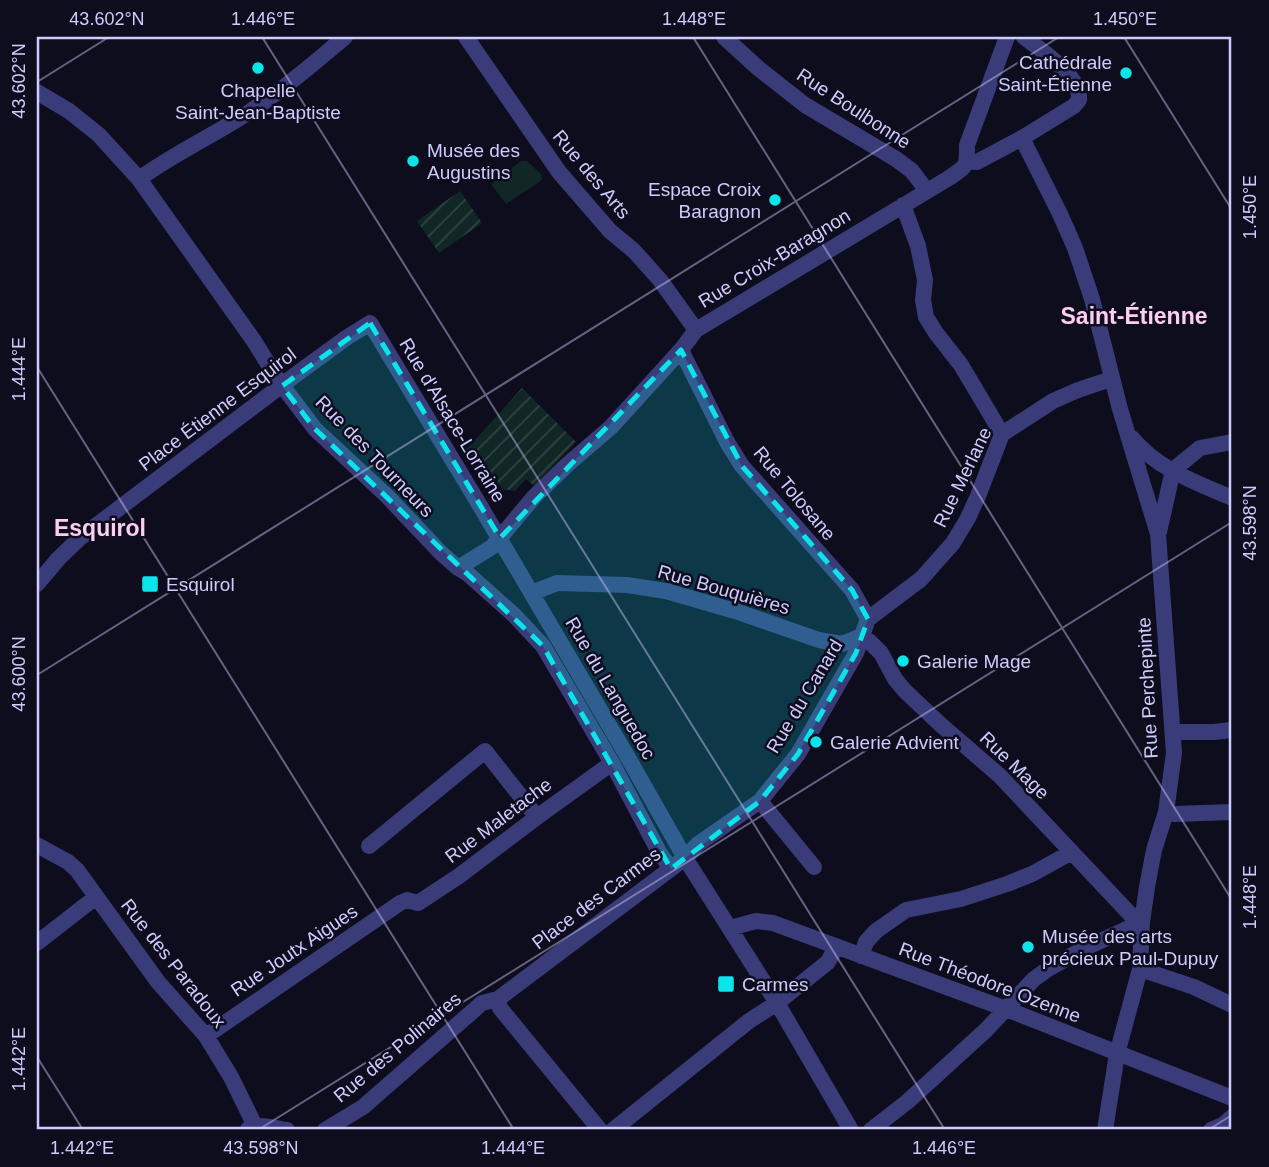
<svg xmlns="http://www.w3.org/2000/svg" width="1269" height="1167" font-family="Arial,sans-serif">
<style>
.grass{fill:#102725}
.garden{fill:url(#garden-furrows)}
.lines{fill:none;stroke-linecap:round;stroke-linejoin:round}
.minor{stroke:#3a3c7a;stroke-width:16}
.marked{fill:#0be4e9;fill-opacity:0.2;stroke:#0be4e9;stroke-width:5;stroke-dasharray:14 9;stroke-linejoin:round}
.ticks{fill:none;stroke:#ceccfd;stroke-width:2;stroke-opacity:0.45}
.poi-dot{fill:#0be4e9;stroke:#0e0d1e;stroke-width:2.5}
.labels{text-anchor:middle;stroke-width:5;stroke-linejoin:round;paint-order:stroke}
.poi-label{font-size:19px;fill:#ceccfd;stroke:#0e0d1e;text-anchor:start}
.street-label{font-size:19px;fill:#ceccfd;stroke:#0e0d1e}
.quarter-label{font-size:23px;font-weight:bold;fill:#fdceef;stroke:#0e0d1e}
.neatline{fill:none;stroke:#ceccfd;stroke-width:2.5}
.ticks-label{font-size:18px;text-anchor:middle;fill:#ceccfd}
</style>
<defs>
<pattern id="garden-furrows" width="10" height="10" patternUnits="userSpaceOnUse" patternTransform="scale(1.75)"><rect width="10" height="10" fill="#102725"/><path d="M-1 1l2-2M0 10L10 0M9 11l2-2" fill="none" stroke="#324546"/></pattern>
</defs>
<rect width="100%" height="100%" fill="#0e0d1e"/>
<path class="grass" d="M521,161H527L541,174L542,180L506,204L491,184Z"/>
<path class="garden" d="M460,191L482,223L439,253L417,221Z
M522,388L576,442L534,486L526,479L515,491L502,489L494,475L485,480L465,448H468Z"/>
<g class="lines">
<path class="minor" d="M466,37L559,172L610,231L634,251L660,280L696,330
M724,37L758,68L805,105L896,159L912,171L927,191
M37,92L69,111L99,135L139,179L254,341L278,380L315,429L387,496L441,553L458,568L468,574L514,615L543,646L612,763L659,852L671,869
M1022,138L1060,214L1075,248L1092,299L1120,409L1158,534L1174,753L1166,812L1154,850L1147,887L1142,922L1140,969L1117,1054L1105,1130
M968,161L977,162L1022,138L1074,106L1079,100C1082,77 1040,49 1024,37
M139,179C176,152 217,134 255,108C287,87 316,61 345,37
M903,205L918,246L925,280L923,300L926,317L936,333L961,365L1002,434
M681,350L727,442L742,466L852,590L868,619
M1132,438C1157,469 1197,483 1232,498
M1173,470L1200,448L1232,442
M1159,532L1173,470
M458,568L492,547L534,497L568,464L611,427L681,350L696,330L949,178C967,165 967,168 967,145L1007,37
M37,584L59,558L81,537L298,373L346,338L370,323L482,509L626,754L685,858L777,1003L851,1130
M532,593L557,583L627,585L666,591L735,611L819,640L842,644L862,636
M868,619L921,579L953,543L968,518L978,496L1002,434L1053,401L1078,390L1111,379
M862,636L869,641L881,653L895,679L905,691L941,725L1000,776L1129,913L1135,919L1142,922
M1173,732H1214L1232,730
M760,801L814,867
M1166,812L1175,814L1232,812
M37,845L68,862L77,870L158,982L206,1036L231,1077L255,1126
M369,846L485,751L537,817
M730,928L756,921L773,923L1006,1009L1232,1098
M37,943L96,897
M861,956L866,942L876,931L906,910L961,899L1007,884L1032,874L1072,852
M1140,969L1194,987L1232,1005
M498,999L500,1008L600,1130
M206,1036L400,903L407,900L418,903L459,876L537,817L612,763
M248,1129C260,1123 274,1128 287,1130
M325,1130L363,1107L482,1003L498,999L685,858L698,844L760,801L798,754L856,653L868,619
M613,1130L749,1021L777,1003L828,962L836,947
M871,1130L907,1102L963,1051L986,1030L1034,979L1048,969L1083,949L1142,922
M1211,1130L1223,1125L1232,1117"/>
</g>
<path class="marked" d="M370,323L500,538L681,350L742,466L852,590L868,619L856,653L798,754L760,801L671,869L543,646L315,429L282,386Z"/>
<path class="ticks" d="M262,37L945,1130M693,37L1232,900M1124,37L1232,210M37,82L109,37M37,367L514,1130M37,675L1059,37M37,1057L83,1130M258,1130L1232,522M1208,1130L1232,1115"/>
<g class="poi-dot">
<circle cx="258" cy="68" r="7"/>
<circle cx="1126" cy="73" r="7"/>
<circle cx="413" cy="161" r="7"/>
<circle cx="775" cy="200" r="7"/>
<rect x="141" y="575" width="18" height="18" rx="3.5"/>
<circle cx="903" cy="661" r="7"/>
<circle cx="816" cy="742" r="7"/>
<circle cx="1028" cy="947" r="7"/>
<rect x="717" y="975" width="18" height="18" rx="3.5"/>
</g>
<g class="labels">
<g class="poi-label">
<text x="1112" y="69" text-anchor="end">Cathédrale<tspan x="1112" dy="22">Saint-Étienne</tspan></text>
<text x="258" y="97" text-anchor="middle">Chapelle<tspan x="258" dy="22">Saint-Jean-Baptiste</tspan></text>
<text x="427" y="157">Musée des<tspan x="427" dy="22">Augustins</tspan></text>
<text x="761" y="196" text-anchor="end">Espace Croix<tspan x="761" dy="22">Baragnon</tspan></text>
<text x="166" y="591">Esquirol</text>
<text x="917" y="668">Galerie Mage</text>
<text x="830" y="749">Galerie Advient</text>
<text x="1042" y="943">Musée des arts<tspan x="1042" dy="22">précieux Paul-Dupuy</tspan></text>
<text x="742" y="991">Carmes</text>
</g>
<g class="street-label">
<text transform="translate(854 108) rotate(33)" y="7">Rue Boulbonne</text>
<text transform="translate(592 174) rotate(50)" y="7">Rue des Arts</text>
<text transform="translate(774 258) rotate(-31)" y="7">Rue Croix-Baragnon</text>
<text transform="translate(217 409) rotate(-37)" y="7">Place Étienne Esquirol</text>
<text transform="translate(453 420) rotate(59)" y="7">Rue d'Alsace-Lorraine</text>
<text transform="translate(375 456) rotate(46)" y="7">Rue des Tourneurs</text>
<text transform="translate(962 477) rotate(-64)" y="7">Rue Merlane</text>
<text transform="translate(795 493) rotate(50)" y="7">Rue Tolosane</text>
<text transform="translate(724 589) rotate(16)" y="7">Rue Bouquières</text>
<text transform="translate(611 688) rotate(60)" y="7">Rue du Languedoc</text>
<text transform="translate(1147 688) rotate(-93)" y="7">Rue Perchepinte</text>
<text transform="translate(804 696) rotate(-59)" y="7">Rue du Canard</text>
<text transform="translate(1015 765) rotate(44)" y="7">Rue Mage</text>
<text transform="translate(498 820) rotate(-37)" y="7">Rue Maletache</text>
<text transform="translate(596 898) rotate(-37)" y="7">Place des Carmes</text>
<text transform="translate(294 950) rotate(-34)" y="7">Rue Joutx Aigues</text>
<text transform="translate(174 963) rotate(52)" y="7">Rue des Paradoux</text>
<text transform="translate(990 982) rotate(21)" y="7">Rue Théodore Ozenne</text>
<text transform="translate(397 1047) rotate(-40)" y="7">Rue des Polinaires</text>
</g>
<g class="quarter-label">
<text x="1134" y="324">Saint-Étienne</text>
<text x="100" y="536">Esquirol</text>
</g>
</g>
<rect width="1269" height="1167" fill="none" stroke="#0e0d1e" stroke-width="77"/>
<rect x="38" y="38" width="1192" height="1090" class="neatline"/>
<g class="ticks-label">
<text x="107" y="25">43.602°N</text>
<text x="263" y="25">1.446°E</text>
<text x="694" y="25">1.448°E</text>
<text x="1125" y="25">1.450°E</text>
<text transform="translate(19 81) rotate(-90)" y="6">43.602°N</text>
<text transform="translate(1250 207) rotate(-90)" y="6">1.450°E</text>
<text transform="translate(19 369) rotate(-90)" y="6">1.444°E</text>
<text transform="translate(1250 523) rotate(-90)" y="6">43.598°N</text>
<text transform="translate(19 674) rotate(-90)" y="6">43.600°N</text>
<text transform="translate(1250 897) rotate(-90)" y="6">1.448°E</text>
<text transform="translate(19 1059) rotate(-90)" y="6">1.442°E</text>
<text x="82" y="1154">1.442°E</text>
<text x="261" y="1154">43.598°N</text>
<text x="513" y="1154">1.444°E</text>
<text x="944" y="1154">1.446°E</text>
</g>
</svg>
